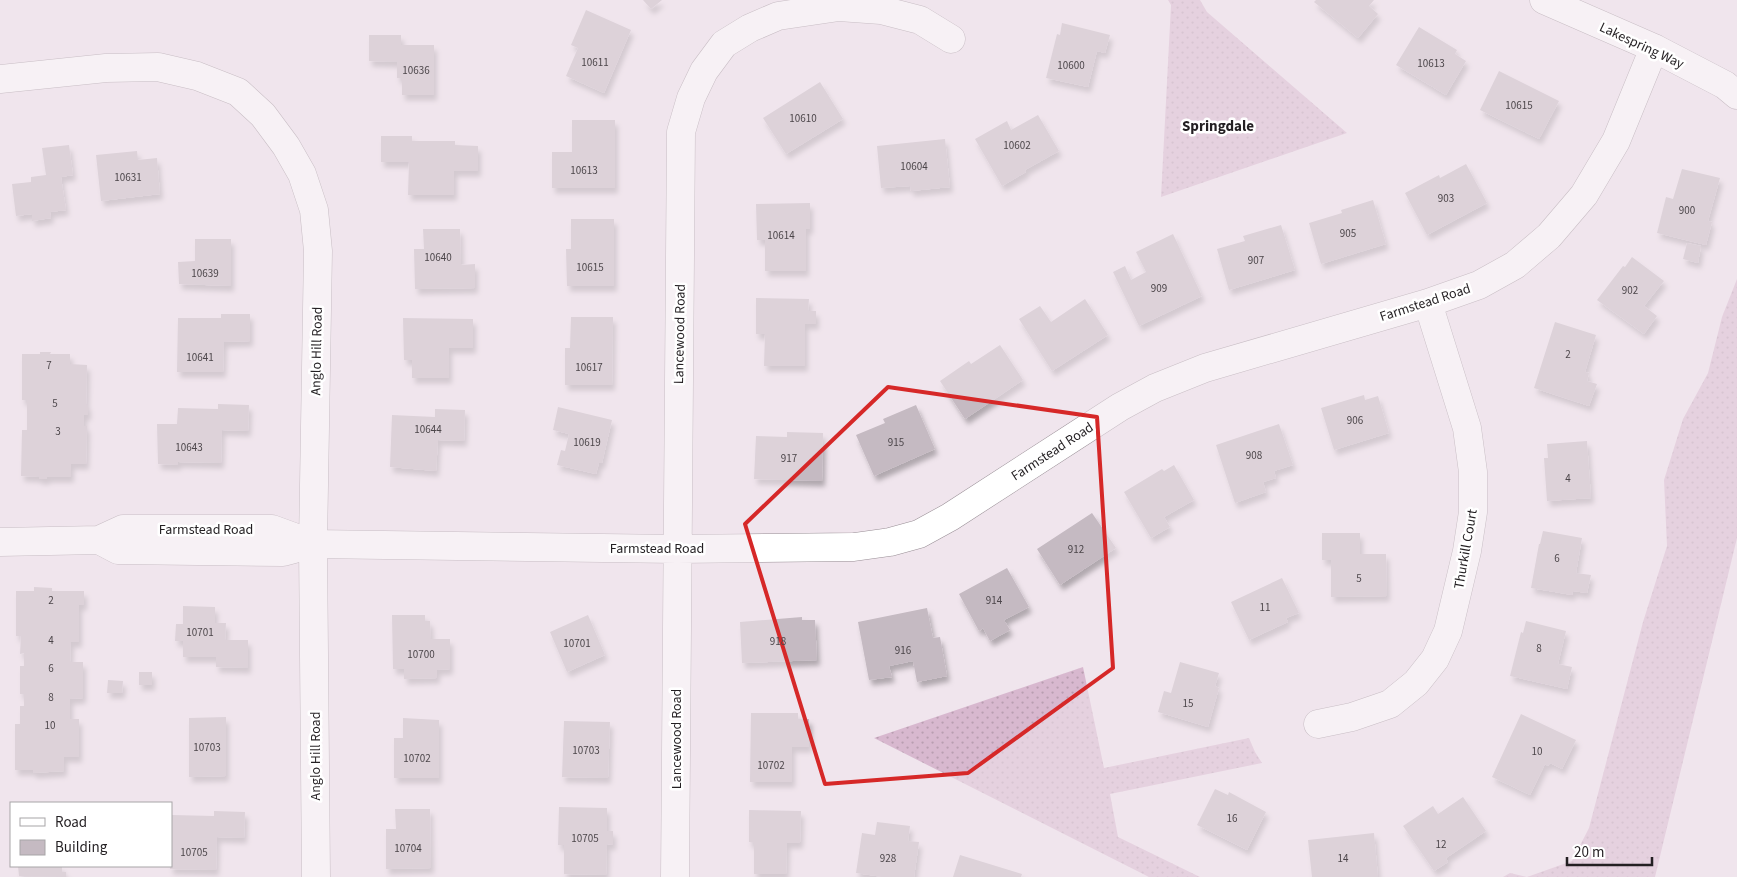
<svg xmlns="http://www.w3.org/2000/svg" width="1737" height="877" font-family="'Source Sans 3',sans-serif">
<style>
.grass{fill:url(#grass-dots)}
.building{fill:#c5bac2;filter:url(#shadow)}
.lines{fill:none;stroke-linecap:round;stroke-linejoin:round}
.minor-casing{stroke:#988e95;stroke-width:29}
.minor{stroke:#fff;stroke-width:28}
.marked{fill:none;stroke:#d62828;stroke-width:4;stroke-linejoin:round}
.labels{text-anchor:middle;stroke-width:5;stroke-linejoin:round;paint-order:stroke}
.number-label{font-size:11px;fill:#4c464a}
.street-label{font-size:14px;fill:#231f22;stroke:#fff}
.neighbourhood-label{font-size:15px;font-weight:bold;fill:#231f22;stroke:#fff}
</style>
<defs>
<pattern id="grass-dots" width="8" height="8" patternUnits="userSpaceOnUse" patternTransform="scale(1.25)"><rect width="8" height="8" fill="#d8b8cf"/><path d="M2 2h.1M6 6h.1" fill="none" stroke="#b99eb1" stroke-width="1.8" stroke-linecap="round"/></pattern>
<filter id="shadow"><feDropShadow dx="3" dy="5.5" stdDeviation="2.5" flood-color="#0004"/></filter>
</defs>
<rect width="100%" height="100%" fill="#f0e5ed"/>
<path class="grass" d="M1168,0H1200L1207,12L1347,133L1161,197L1171,5Z
M1737,279V538L1655,877H1503L1510,873L1527,877L1572,861L1589,828L1643,622L1667,546L1664,480L1683,419L1708,373L1722,317Z
M1083,667L1104,768L1249,738L1255,752L1262,763L1110,794L1118,837L1200,877H1149L874,738Z"/>
<path class="building" d="M643,0H662L651,9Z
M1316,0H1374L1369,6L1378,14L1358,38L1314,2Z
M586,10L631,30L604,93L566,76L578,48L571,45Z
M1062,23L1110,35L1105,53L1097,51L1088,87L1046,78L1057,34L1060,35Z
M1419,27L1457,50L1455,54L1466,61L1446,95L1396,65Z
M369,35H401V45H434V95H402V78H397V62L369,61Z
M1499,71L1559,101L1539,139L1480,110Z
M820,82L843,119L786,154L763,118Z
M1038,115L1059,151L1025,170L1026,172L1002,186L975,139L1007,121L1011,130Z
M572,120H615V188H552V152H572Z
M381,136H412V141H455V145L478,146V171H454V195H408L409,162H381Z
M945,139L950,187L911,191L910,186L881,188L877,146Z
M69,145L73,175L61,177L66,210L50,212L51,218L32,221V214L16,216L12,184L31,182V177L46,175L42,148Z
M137,151L138,160L157,158L160,194L101,201L96,155Z
M1466,164L1487,203L1427,235L1405,193L1439,175L1440,178Z
M1682,169L1720,178L1708,221L1712,222L1706,245L1657,233L1666,197L1673,199Z
M1373,200L1386,244L1321,264L1309,223L1342,213L1341,210Z
M810,203V229H806V271H765V240H757L756,204Z
M571,219H614V286H567L566,249H571Z
M1281,225L1295,270L1229,290L1217,249L1245,241L1243,236Z
M423,229H460L461,265L475,264V288L415,289L414,249H424Z
M1173,234L1202,296L1139,326L1113,272L1125,266L1131,280L1146,272L1136,252Z
M195,239H231V286L179,284L178,262L195,261Z
M1687,243L1701,246L1698,263L1683,259Z
M1632,257L1664,281L1644,306L1657,316L1644,334L1597,300L1623,266L1625,267Z
M756,298L809,299L808,311H816V324H805V366H764L765,334H756Z
M1085,299L1108,335L1052,371L1019,319L1040,306L1051,322Z
M221,314H250V341L224,342L223,372H177L178,318H221Z
M571,317H613L612,385H565V348H570Z
M403,318L473,319V348H449V378H412V360H404Z
M1555,322L1596,335L1585,372L1589,373L1587,381L1597,384L1589,406L1534,388Z
M1000,345L1023,380L965,419L940,381L969,361L971,364Z
M40,352H51L50,354H70V364L87,365L86,405H88V415H84V426H87L86,464H71V477H47V479H39V477L21,476L22,430H27V400H22V354H40Z
M1364,395L1365,400L1378,396L1389,433L1334,450L1321,408Z
M218,404L249,405L248,431L222,430L221,463L178,462V465L158,464L157,424H177L178,408L218,409Z
M916,405L935,449L874,476L856,435L885,423L883,419Z
M558,407L612,420L602,463H599L596,474L557,465L561,450L565,451L569,434L553,430Z
M435,409L465,410L464,441L438,440L436,471L390,467L392,415L435,417Z
M1279,424L1293,465L1274,471L1276,478L1263,482L1266,492L1235,503L1216,445Z
M787,432L823,433L822,481L754,479L756,436L787,437Z
M1587,441L1591,498L1547,501L1544,458H1548L1547,444Z
M1174,465L1194,500L1164,517L1170,527L1151,538L1124,492L1162,469L1164,471Z
M1092,513L1116,548L1060,585L1037,549Z
M1543,531L1582,538L1576,573L1591,575L1587,593L1573,591L1572,595L1531,588L1539,544H1540Z
M1322,533H1360V554H1386L1387,596L1331,597V560H1322Z
M1007,568L1029,607L1004,620L1010,630L990,641L983,628L979,631L959,594Z
M1282,578L1299,613L1286,618L1288,622L1249,640L1231,602Z
M34,587L52,588V591H84V605H79V642H71L70,662H83V698L70,699V719H79V757H64V771L33,773V770H15V724H20V706H24V694H20V666H24V653L20,654L21,636H16V591H34Z
M183,606L215,607V623H226L225,640H248V668L216,667V657H183V641H175L176,624H183Z
M927,608L933,638L940,637L947,676L917,682L913,661L889,666L892,677L869,680L858,622Z
M392,615H425V621H430L431,639H450V669L437,670V678L404,679V669H393Z
M588,615L605,655L567,672L550,632Z
M802,617V620H815L817,660L742,663L740,622Z
M1526,621L1566,631L1558,664L1572,667L1567,689L1510,676L1521,632L1523,633Z
M1180,662L1219,673L1215,686L1219,688L1208,727L1158,712L1164,691L1171,693Z
M139,672H152V685H139Z
M108,680L123,681L122,693H107Z
M751,713H798V719H809V747H792V782H750Z
M1521,714L1576,740L1562,769L1550,763L1548,766L1545,764L1530,795L1492,777Z
M226,717V776L189,777V718Z
M403,718L439,720V778H394V738H403Z
M564,721L610,722L608,778L562,777Z
M1215,789L1228,795L1229,792L1266,812L1247,850L1197,825Z
M1463,797L1486,831L1446,858L1448,862L1434,871L1403,826L1433,806L1438,814Z
M559,807L607,808V831H613V845L607,844L606,875L564,874V845H558Z
M395,809H430L431,868L386,869V829H396Z
M749,810L801,811L800,843H787L786,874H754V843L749,842Z
M214,811L245,812L244,838L217,837L216,870L170,869L172,815L214,816Z
M877,822L910,826L908,841L919,842L914,877H883L856,873L862,833L875,835Z
M1374,833L1378,877H1312L1308,840Z
M960,855L1022,874L1021,877H953Z
M18,866H62V872H66V877L19,876Z"/>
<g class="lines">
<g class="minor-casing">
<path id="minor" d="M1544,0L1654,48L1725,85L1737,95
M0,79L106,68L158,67L197,76L238,92L263,115L286,146L302,174L314,210L318,251L313,544L316,877
M99,540L118,550L283,552L313,544L677,549L854,547L890,542L919,534L950,517L1120,407L1155,388L1205,368L1428,303L1479,285L1515,265L1549,236L1584,195L1616,141L1654,48
M0,542L99,540L123,529H272L313,544
M1318,724L1352,717L1390,704L1416,683L1435,659L1448,631L1467,551L1473,512V472L1467,428L1428,303
M675,877L681,132L691,98L704,71L724,44L750,28L778,16L839,7L881,10L920,20L951,39"/>
</g>
<use href="#minor" class="minor"/>
</g>
<path d="M0 0H1737V877H0ZM888,387L1097,417L1113,668L968,773L825,784L745,524Z" fill="#f0e5ed" fill-opacity=".55" fill-rule="evenodd"/>
<path class="marked" d="M888,387L1097,417L1113,668L968,773L825,784L745,524Z"/>
<g class="labels">
<g class="number-label">
<text x="595" y="66">10611</text>
<text x="1431" y="67">10613</text>
<text x="1071" y="69">10600</text>
<text x="416" y="74">10636</text>
<text x="1519" y="109">10615</text>
<text x="803" y="122">10610</text>
<text x="1017" y="149">10602</text>
<text x="914" y="170">10604</text>
<text x="584" y="174">10613</text>
<text x="128" y="181">10631</text>
<text x="1446" y="202">903</text>
<text x="1687" y="214">900</text>
<text x="1348" y="237">905</text>
<text x="781" y="239">10614</text>
<text x="438" y="261">10640</text>
<text x="1256" y="264">907</text>
<text x="590" y="271">10615</text>
<text x="205" y="277">10639</text>
<text x="1159" y="292">909</text>
<text x="1630" y="294">902</text>
<text x="1568" y="358">2</text>
<text x="200" y="361">10641</text>
<text x="49" y="369">7</text>
<text x="589" y="371">10617</text>
<text x="55" y="407">5</text>
<text x="1355" y="424">906</text>
<text x="428" y="433">10644</text>
<text x="58" y="435">3</text>
<text x="587" y="446">10619</text>
<text x="896" y="446">915</text>
<text x="189" y="451">10643</text>
<text x="1254" y="459">908</text>
<text x="789" y="462">917</text>
<text x="1568" y="482">4</text>
<text x="1076" y="553">912</text>
<text x="1557" y="562">6</text>
<text x="1359" y="582">5</text>
<text x="51" y="604">2</text>
<text x="994" y="604">914</text>
<text x="1265" y="611">11</text>
<text x="200" y="636">10701</text>
<text x="51" y="644">4</text>
<text x="778" y="645">918</text>
<text x="577" y="647">10701</text>
<text x="1539" y="652">8</text>
<text x="903" y="654">916</text>
<text x="421" y="658">10700</text>
<text x="51" y="672">6</text>
<text x="51" y="701">8</text>
<text x="1188" y="707">15</text>
<text x="50" y="729">10</text>
<text x="207" y="751">10703</text>
<text x="586" y="754">10703</text>
<text x="1537" y="755">10</text>
<text x="417" y="762">10702</text>
<text x="771" y="769">10702</text>
<text x="1232" y="822">16</text>
<text x="585" y="842">10705</text>
<text x="1441" y="848">12</text>
<text x="408" y="852">10704</text>
<text x="194" y="856">10705</text>
<text x="888" y="862">928</text>
<text x="1343" y="862">14</text>
</g>
<g class="street-label">
<text transform="translate(1642 45) rotate(25)" y="5">Lakespring Way</text>
<text transform="translate(1425 302) rotate(-18)" y="5">Farmstead Road</text>
<text transform="translate(679 334) rotate(-89)" y="5">Lancewood Road</text>
<text transform="translate(316 351) rotate(-89)" y="5">Anglo Hill Road</text>
<text transform="translate(1052 451) rotate(-33)" y="5">Farmstead Road</text>
<text x="206" y="534">Farmstead Road</text>
<text x="657" y="553">Farmstead Road</text>
<text transform="translate(1465 549) rotate(-80)" y="5">Thurkill Court</text>
<text transform="translate(676 739) rotate(-90)" y="5">Lancewood Road</text>
<text transform="translate(315 756) rotate(-90)" y="5">Anglo Hill Road</text>
</g>
<g class="neighbourhood-label">
<text x="1218" y="131">Springdale</text>
</g>
</g>
<rect x="10" y="802" width="162" height="65" fill="#ffffff" stroke="#a7a5a7"/>
<rect x="20" y="818" width="25" height="8" fill="#ffffff" stroke="#a7a5a7"/>
<text x="55" y="827" font-size="15" fill="#231f22">Road</text>
<rect x="20" y="840" width="25" height="15" fill="#c5bac2" stroke="#a7a5a7"/>
<text x="55" y="852" font-size="15" fill="#231f22">Building</text>
<path d="M1567 857v8h85v-8" fill="none" stroke="#231f22" stroke-width="2.5"/>
<text x="1574" y="857" font-size="15" fill="#231f22" stroke="#ffffff" stroke-width="4" paint-order="stroke">20 m</text>
</svg>
